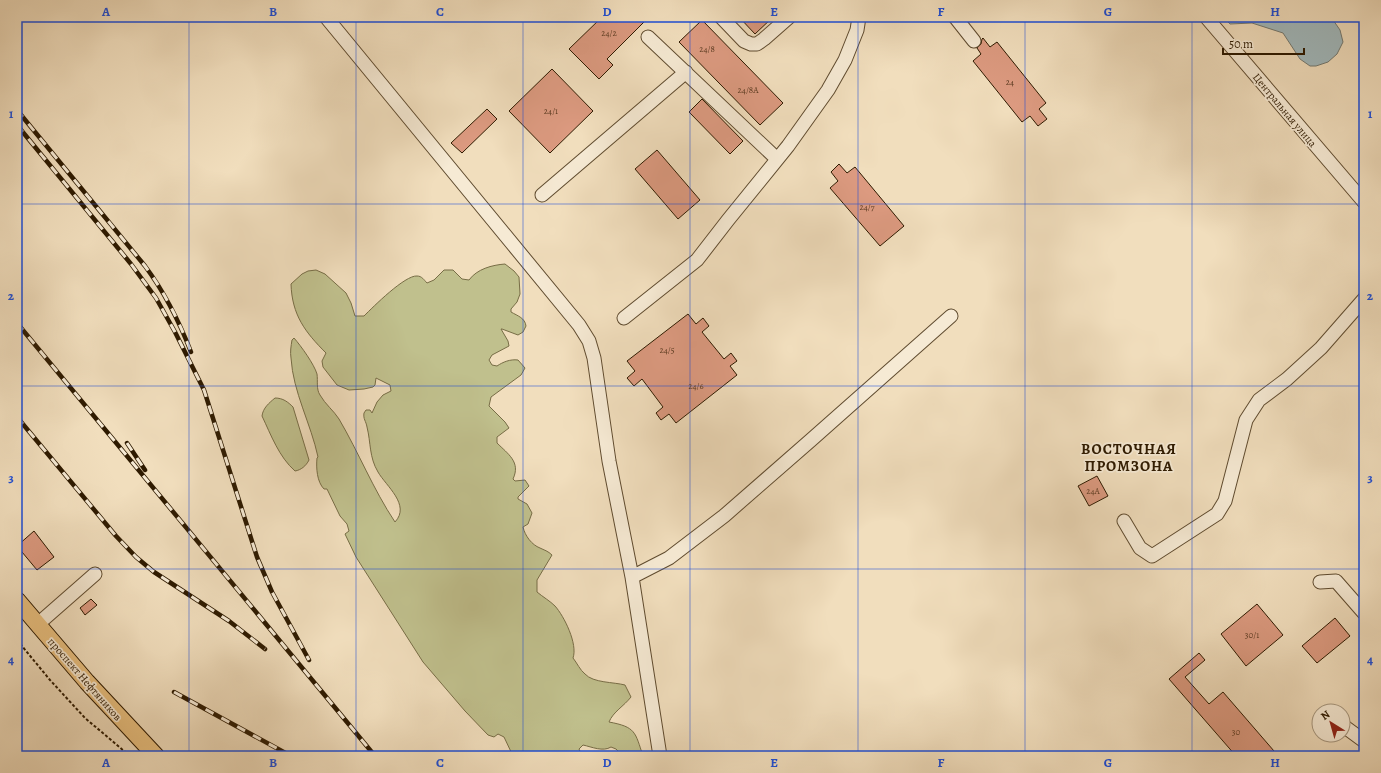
<svg xmlns="http://www.w3.org/2000/svg" width="1381" height="773" font-family="Alegreya,serif">
<style>
.green{fill:#c0c08d;stroke:#776d46}
.water{fill:#a1b9bd;stroke:#737971}
.building{fill:#dc9a80;stroke:#2e1a00}
.lines{fill:none;stroke-linecap:round;stroke-linejoin:round}
.minor-casing{stroke:#5f4b2f;stroke-width:15}
.major-casing{stroke:#2e1a00;stroke-width:18}
.path{stroke:#2e1a00;stroke-width:2;stroke-dasharray:3 2;stroke-linecap:butt}
.minor{stroke:#f6ead4;stroke-width:13}
.major{stroke:#e8bf7e;stroke-width:16}
.rail-casing{stroke:#2e1a00;stroke-width:4.5}
.rail{stroke:#f6ead4;stroke-width:3;stroke-dasharray:9;stroke-linecap:butt}
.grid{fill:none;stroke:#1d4ed8;stroke-width:1;stroke-opacity:0.55}
.labels{text-anchor:middle;stroke-width:3.5;stroke-linejoin:round;paint-order:stroke}
.number-label{font-size:9px;fill:#5a3a20}
.street-label{font-size:11px;fill:#2e1a00;stroke:#f6ead4}
.district-label{font-size:15px;font-weight:bold;letter-spacing:1px;fill:#2e1a00;stroke:#f6ead4}
.neatline{fill:none;stroke:#1d4ed8;stroke-width:1.5}
.grid-label{font-size:13px;text-anchor:middle;font-weight:bold;fill:#1d4ed8}
</style>
<rect width="100%" height="100%" fill="#f1debd"/>
<filter id="stains"><feTurbulence type="fractalNoise" baseFrequency=".005" numOctaves="4"/><feColorMatrix values="0 0 0 0 .2 0 0 0 0 .09 0 0 0 0 .02 0 0 0 .5 -.17"/></filter>
<radialGradient id="worn" r=".72"><stop offset=".6" stop-color="#630" stop-opacity="0"/><stop offset="1" stop-color="#630" stop-opacity=".3"/></radialGradient>
<path class="green" d="M505,264L514,271L519,277L520,294L517,302L511,309V312C518,316 525,318 526,326L523,332L518,335L502,329H501L508,341L509,346L492,355L489,360L492,365L497,366C503,362 510,359 518,360L525,368L521,375L491,397L489,406L505,422L509,428L497,437V443C508,454 521,462 513,479L515,481L525,480L529,486L518,497V499L527,504L532,513L528,524L523,527C525,536 532,545 540,548C544,550 548,551 552,555L537,580V592C543,597 550,601 555,606C564,616 578,644 573,658C577,663 580,670 585,674C593,683 614,682 625,685L631,697C624,706 613,712 609,722C636,727 635,732 643,756H623L616,749L611,747C603,752 592,747 583,745L579,749L582,756H513L504,737L498,734L494,737L488,735L465,711L423,662L356,557L345,534L349,531L347,524L340,516L327,489H324C317,482 316,468 317,458L318,457C311,424 293,392 291,358C290,352 291,346 292,340L294,338C301,346 314,364 317,374C318,381 316,389 320,395C325,404 334,411 339,419C359,453 373,489 395,522C411,505 386,486 378,472C369,457 371,443 367,427C366,421 363,419 364,413L366,410H370L372,413L377,402L383,395L391,391L390,385L376,378L375,385L373,387L364,389L349,390L337,385L323,367L322,361L326,353C305,332 292,315 291,284L302,274L308,271L316,270L325,274L346,293L351,303L355,316H364C373,307 405,275 417,276C422,276 424,280 427,283L434,280L444,270H453L462,279L469,280C477,269 492,265 505,264Z
M275,398C283,398 288,402 293,407L309,460C306,466 301,470 295,471C279,457 271,435 262,416C263,408 269,403 275,398Z"/>
<path class="water" d="M1223,17H1331L1340,30L1343,42L1337,54L1328,62L1316,66H1310L1300,59L1283,33L1252,23L1230,24Z"/>
<path class="building" d="M602,17H649L607,59L613,65L599,79L569,49Z
M739,17H773L755,34Z
M702,20L783,103L760,125L679,42Z
M983,38L990,47L997,42L1046,103L1039,109L1047,119L1038,126L1030,116L1022,122L973,61L981,54L977,48L981,44L982,39Z
M552,69L593,111L550,153L509,111Z
M702,99L743,141L730,154L689,112Z
M487,109L497,119L462,153L451,143Z
M657,150L700,200L678,219L635,169Z
M839,164L847,173L855,167L904,226L880,246L830,188L838,181L831,172Z
M688,314L696,324L703,318L709,326L702,332L724,359L731,353L737,361L730,366L737,375L676,423L669,414L661,420L656,413L663,407L642,379L634,386L627,378L635,371L627,361Z
M1097,476L1108,496L1089,506L1078,486Z
M34,531L54,557L37,570L17,546Z
M91,599L97,605L85,615L80,608Z
M1257,604L1283,635L1246,666L1221,634Z
M1335,618L1350,636L1317,663L1302,646Z
M1199,653L1205,660L1185,677L1209,704L1223,692L1274,751L1267,756H1236L1169,679Z"/>
<g class="lines">
<g class="minor-casing">
<path id="minor" d="M326,17L579,325L589,341L594,358L609,461L632,577L660,756
M721,17L744,41L751,44H757L764,39L789,17
M955,17L974,41
M1206,17L1364,202
M648,37L777,159
M542,195L686,72
M624,318L697,260L728,220L788,146L828,90L845,60L857,30L859,17
M1124,521L1140,548L1152,556L1217,514L1225,501L1246,420L1259,400L1287,379L1321,348L1364,299
M632,577L669,558L724,516L811,440L951,316
M1320,582L1336,581L1364,613
M38,624L95,574
M1345,727L1364,741"/>
</g>
<g class="major-casing">
<path id="major" d="M17,600L87,682L156,756"/>
</g>
<path class="path" d="M17,640L50,680L85,718L130,756"/>
<use href="#minor" class="minor"/>
<use href="#major" class="major"/>
<g class="rail-casing">
<path id="rail" d="M17,110L145,266C165,293 179,321 191,352
M17,125L131,264L156,298L175,332L204,390L257,557L272,592L309,660
M17,323L375,756
M17,417L116,536L136,557L154,572L229,621L265,649
M127,443L145,470
M174,692L291,756"/>
</g>
<use href="#rail" class="rail"/>
</g>
<path class="grid" d="M189,17V756M356,17V756M523,17V756M690,17V756M858,17V756M1025,17V756M1192,17V756M17,204H1364M17,386H1364M17,569H1364"/>
<g class="labels">
<g class="number-label">
<text x="609" y="36">24/2</text>
<text x="707" y="52">24/8</text>
<text x="1010" y="85">24</text>
<text x="748" y="93">24/8А</text>
<text x="551" y="114">24/1</text>
<text x="867" y="210">24/7</text>
<text x="667" y="353">24/5</text>
<text x="696" y="389">24/6</text>
<text x="1093" y="494">24А</text>
<text x="1252" y="638">30/1</text>
<text x="1236" y="735">30</text>
</g>
<g class="street-label">
<text transform="translate(1285 110) rotate(50)" y="4">Центральная улица</text>
<text transform="translate(85 679) rotate(49)" y="4">проспект Нефтяников</text>
</g>
<g class="district-label">
<text x="1129" y="454">ВОСТОЧНАЯ<tspan x="1129" dy="17">ПРОМЗОНА</tspan></text>
</g>
</g>
<rect width="1381" height="773" fill="none" stroke="#f1debd" stroke-width="44"/>
<g transform="translate(1331 723) rotate(323)"><circle r="19" fill="#f6ead4" stroke="#a6977f"/>
<path d="M0-3L7 15L0 10L-7 15Z" fill="#8f2418"/>
<text y="-6" font-size="11" font-weight="bold" text-anchor="middle" fill="#2e1a00">N</text>
</g>
<path d="M1223 48v6h81v-6" fill="none" stroke="#2e1a00" stroke-width="2"/>
<text x="1229" y="48" font-size="12" fill="#2e1a00" stroke="#f6ead4" stroke-width="3" paint-order="stroke">50 m</text>
<rect x="22" y="22" width="1337" height="729" class="neatline"/>
<g class="grid-label">
<text x="106" y="16">A</text>
<text x="273" y="16">B</text>
<text x="440" y="16">C</text>
<text x="607" y="16">D</text>
<text x="774" y="16">E</text>
<text x="941" y="16">F</text>
<text x="1108" y="16">G</text>
<text x="1275" y="16">H</text>
<text x="11" y="118">1</text>
<text x="1370" y="118">1</text>
<text x="11" y="300">2</text>
<text x="1370" y="300">2</text>
<text x="11" y="482">3</text>
<text x="1370" y="482">3</text>
<text x="11" y="664">4</text>
<text x="1370" y="664">4</text>
<text x="106" y="767">A</text>
<text x="273" y="767">B</text>
<text x="440" y="767">C</text>
<text x="607" y="767">D</text>
<text x="774" y="767">E</text>
<text x="941" y="767">F</text>
<text x="1108" y="767">G</text>
<text x="1275" y="767">H</text>
</g>
<rect width="100%" height="100%" filter="url(#stains)"/>
<rect width="100%" height="100%" fill="url(#worn)"/>
</svg>
